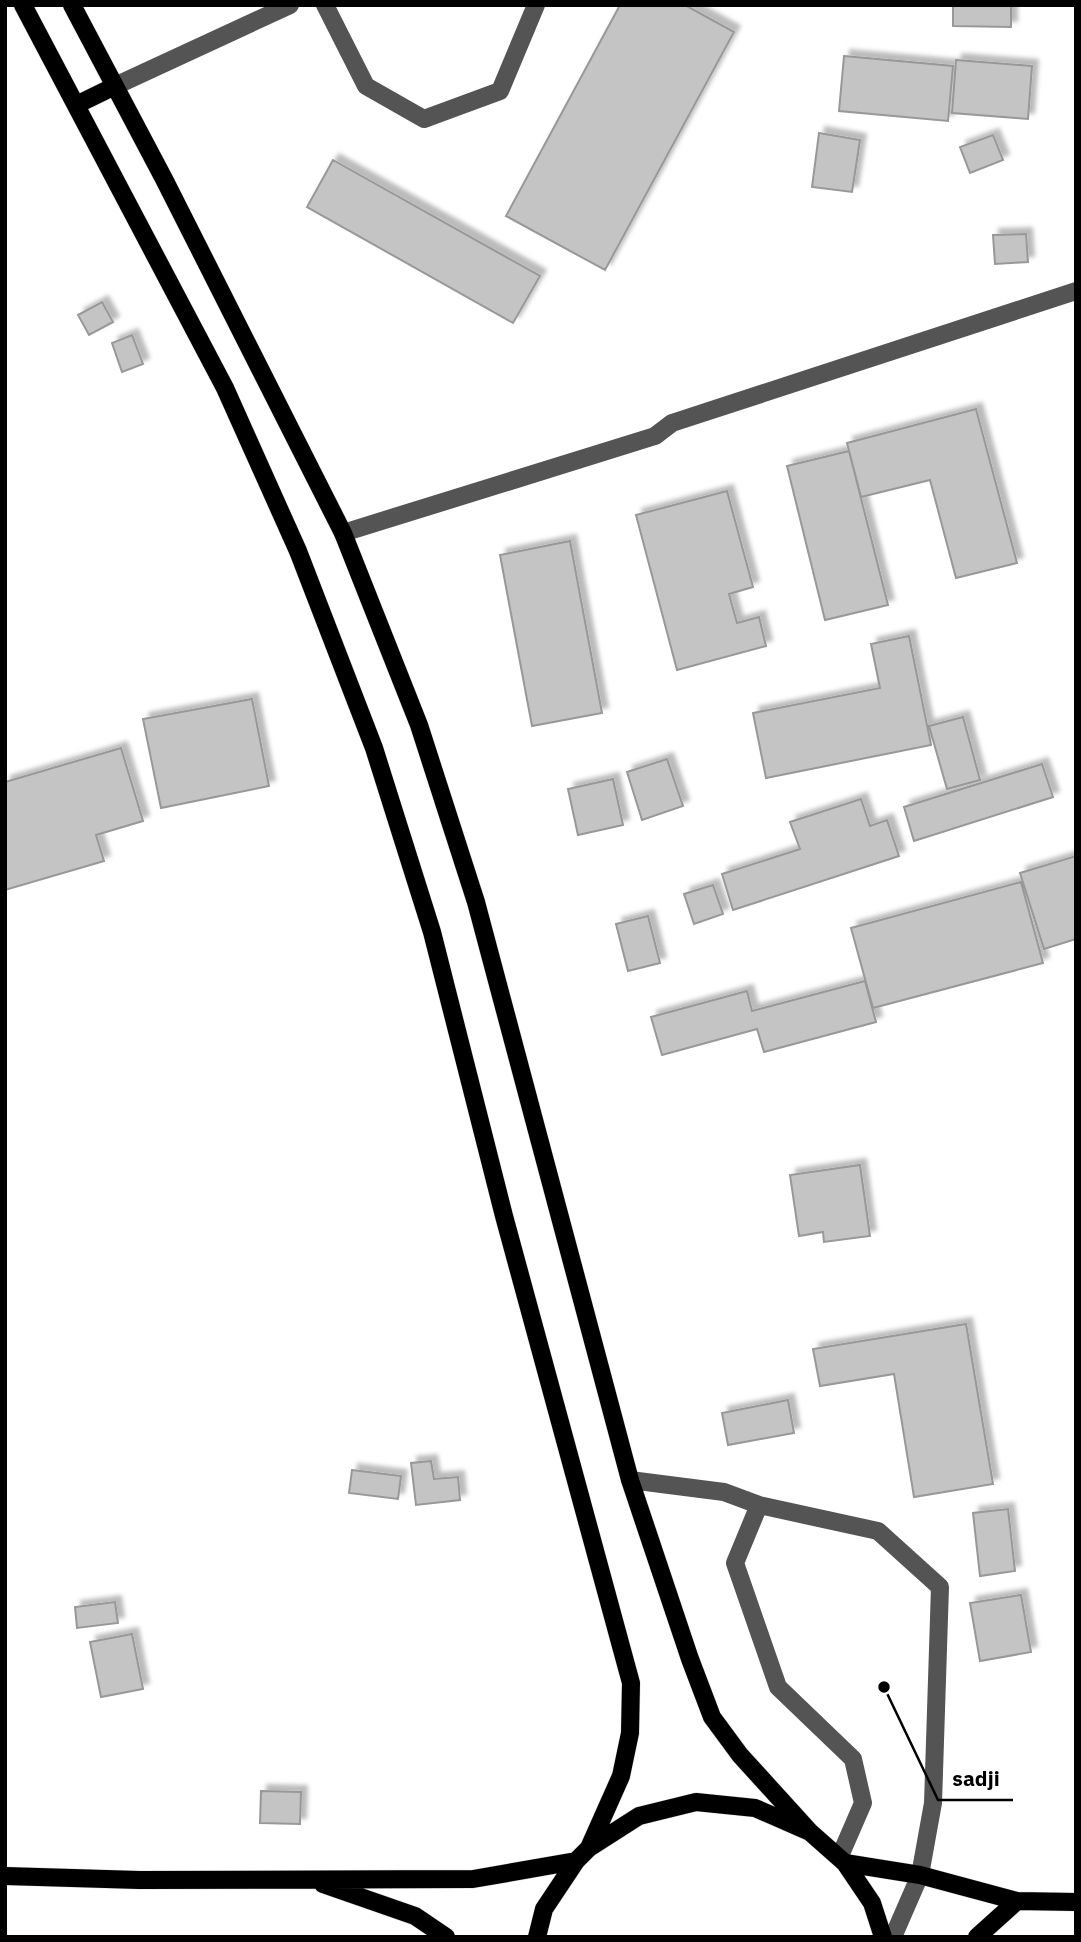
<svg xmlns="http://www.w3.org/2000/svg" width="1081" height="1942" font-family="'IBM Plex Sans',sans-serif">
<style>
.building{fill:#c4c4c4;stroke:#989898;stroke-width:2;filter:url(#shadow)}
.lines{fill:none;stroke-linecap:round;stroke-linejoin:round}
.major-casing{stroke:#dbdbdb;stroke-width:19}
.minor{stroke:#545454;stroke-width:18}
.major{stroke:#000;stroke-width:18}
.leader{fill:none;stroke:#000;stroke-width:2.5}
.callout-dot{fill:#000;stroke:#fff;stroke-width:2.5}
.callout-label{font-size:21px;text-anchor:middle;font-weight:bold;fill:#000;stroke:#fff;stroke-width:5;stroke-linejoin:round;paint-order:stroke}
</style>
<defs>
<filter id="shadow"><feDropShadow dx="6" dy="-6" stdDeviation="2" flood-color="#0004"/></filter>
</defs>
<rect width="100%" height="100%" fill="#fff"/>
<path class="building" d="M620,5H685L734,32L605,270L506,216Z
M953,5H1011V27L953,26Z
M844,56L953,66L948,121L839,111Z
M956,60L1032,66L1028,119L952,113Z
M819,133L860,140L852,192L812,187Z
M993,135L1003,160L970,173L960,147Z
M333,160L540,276L513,323L307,207Z
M1026,234L1028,262L995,264L993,235Z
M102,302L113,322L89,335L78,315Z
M132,335L143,364L122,372L112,343Z
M976,409L1017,563L956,578L930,480L861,497L847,443Z
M849,451L888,605L825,620L787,466Z
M727,491L753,587L729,594L737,623L759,617L766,646L677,670L636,515Z
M570,541L602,713L532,726L500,555Z
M909,636L931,745L766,778L753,713L880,688L871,644Z
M252,699L269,786L161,808L143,719Z
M963,717L980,780L947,789L929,726Z
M121,748L143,821L96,835L104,861L5,890V782Z
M667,759L683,806L642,820L627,772Z
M1042,764L1053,797L914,841L904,807Z
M613,779L623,825L578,835L568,789Z
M861,799L870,826L887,820L899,856L733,910L722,874L800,849L790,822Z
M1076,856V939L1044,949L1020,873Z
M1021,882L1043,963L873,1008L851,928Z
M713,885L723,914L694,924L684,894Z
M648,916L660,963L628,971L616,924Z
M865,981L876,1022L764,1052L757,1029L662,1055L651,1017L747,991L752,1011Z
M860,1165L870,1236L824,1242L823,1232L799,1236L790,1175Z
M966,1324L993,1484L914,1497L894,1374L820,1386L813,1349Z
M788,1400L794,1433L728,1445L722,1413Z
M431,1461L434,1479L458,1477L460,1500L416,1505L411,1463Z
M352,1470L401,1476L398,1499L349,1493Z
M1008,1509L1015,1571L980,1576L973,1513Z
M1021,1595L1031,1652L980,1661L970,1603Z
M115,1602L118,1623L77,1628L75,1607Z
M132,1634L143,1689L101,1697L90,1642Z
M261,1791L301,1792L300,1824L260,1823Z"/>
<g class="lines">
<g class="major-casing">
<path id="major" d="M23,5L225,388L298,551L374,748L432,932L504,1216L631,1683L630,1733L621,1776L589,1848
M72,5L164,179L343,533L419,725L476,902L630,1480L690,1659L712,1717L740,1755L810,1832
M76,105L115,86
M845,1863L920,1875L1017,1901L1076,1902
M5,1876L139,1880L473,1879L576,1861
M323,1884L415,1916L446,1937
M537,1937L544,1909L576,1861L589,1848L639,1816L696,1802L755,1808L810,1832L845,1863L872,1903L883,1937
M977,1937L1017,1901"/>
</g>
<path class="minor" d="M325,5L366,86L424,119L500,91L536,5
M115,86L290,5
M343,533L655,436L672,423L1076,291
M630,1480L724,1492L759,1505L878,1531L940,1587L933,1803L920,1875L893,1937
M759,1505L735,1563L778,1687L853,1759L863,1803L840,1856"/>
<use href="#major" class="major"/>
</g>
<path class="leader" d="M884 1687L938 1800H1013"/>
<circle class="callout-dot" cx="884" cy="1687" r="7"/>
<g class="callout-label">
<text x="976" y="1786">sadji</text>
</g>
<rect width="1081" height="1942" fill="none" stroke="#000000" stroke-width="14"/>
</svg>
